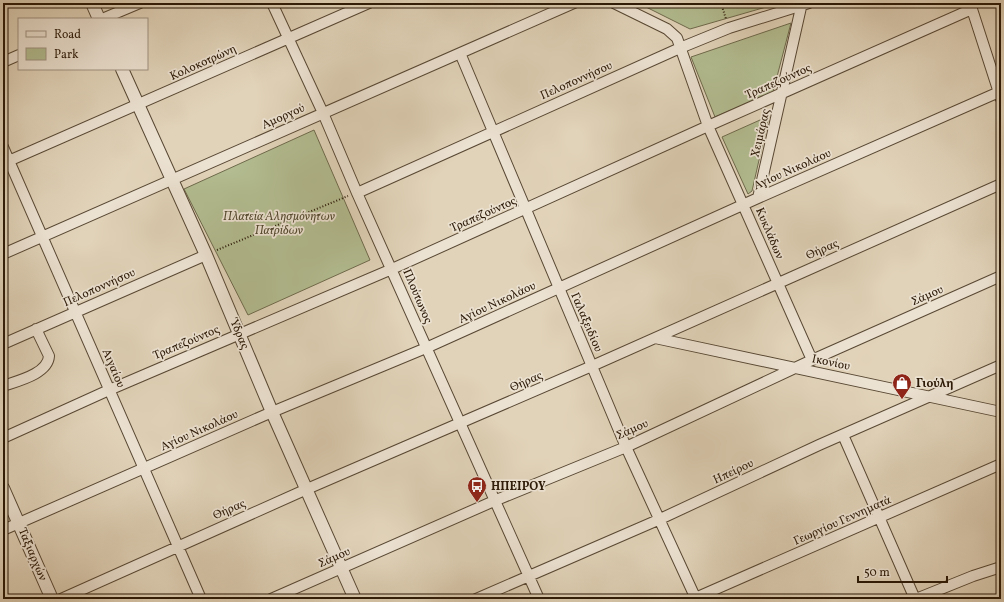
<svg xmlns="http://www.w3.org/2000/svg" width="1004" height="602" font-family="Vollkorn,serif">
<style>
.park{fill:#b2bc90;stroke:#6e6a4c}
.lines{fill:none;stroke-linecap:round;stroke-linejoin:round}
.minor-casing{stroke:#584834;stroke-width:12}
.tertiary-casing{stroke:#584834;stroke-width:14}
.path{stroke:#2b1907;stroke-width:2;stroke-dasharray:1 2;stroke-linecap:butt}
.minor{stroke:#ece2d2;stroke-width:10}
.tertiary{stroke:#ece2d2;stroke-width:12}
.labels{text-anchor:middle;stroke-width:3.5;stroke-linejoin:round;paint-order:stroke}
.street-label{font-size:12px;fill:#2b1907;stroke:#ece2d2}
.park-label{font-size:12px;font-style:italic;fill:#544a30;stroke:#ece2d2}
.poi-label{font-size:12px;font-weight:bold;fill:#2b1907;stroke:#ece2d2;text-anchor:start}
</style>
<rect width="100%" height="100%" fill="#e1d3b9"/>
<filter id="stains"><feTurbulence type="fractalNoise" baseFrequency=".005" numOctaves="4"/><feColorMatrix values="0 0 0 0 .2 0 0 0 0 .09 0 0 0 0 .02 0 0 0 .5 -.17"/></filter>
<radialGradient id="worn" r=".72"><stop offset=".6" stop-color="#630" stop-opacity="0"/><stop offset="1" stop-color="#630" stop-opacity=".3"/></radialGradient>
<path class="park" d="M638,3H780L690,29Z
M791,23L773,92L715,117L691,57Z
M769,116L752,191L748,194L722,137Z
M314,130L370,260L248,315L184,189Z"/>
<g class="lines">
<g class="minor-casing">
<path id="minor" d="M272,3L323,113L357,193L539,599
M614,3L667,29L677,38L708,126L812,360
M970,3L1001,99
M102,19L140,3
M460,53L626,447L696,599
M3,62L19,55
M3,147L201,599
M4,163L369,3
M357,193L680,48L729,28L809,3
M758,198L802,3
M3,254L574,3
M655,338L1001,412
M3,344L206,255
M3,386C17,381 48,374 49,356L36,329
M843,435L915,599
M3,438L109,390L392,269L708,126L972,9
M3,530L272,412L426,348L758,198L999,92
M61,599L307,489L592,366L1001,184
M271,599L494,501L626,447L812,360L1001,276
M476,599L658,520L819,445L1001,365
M693,599L1001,464
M916,599L973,576L1001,567"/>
</g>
<g class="tertiary-casing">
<path id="tertiary" d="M92,3L99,19
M122,69L206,255L272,412L355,599
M3,488L52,599"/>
</g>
<path class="path" d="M721,3L726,19
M217,250L348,196"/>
<use href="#minor" class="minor"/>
<use href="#tertiary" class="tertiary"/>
</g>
<defs>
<g id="shop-pin" transform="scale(1)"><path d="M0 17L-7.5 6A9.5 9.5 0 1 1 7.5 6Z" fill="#8f2418" stroke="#ece2d2"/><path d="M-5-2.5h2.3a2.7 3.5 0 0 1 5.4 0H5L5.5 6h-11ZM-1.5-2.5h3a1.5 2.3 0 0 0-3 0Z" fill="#fff"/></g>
<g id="bus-pin" transform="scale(1)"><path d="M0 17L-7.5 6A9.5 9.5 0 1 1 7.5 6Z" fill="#8f2418" stroke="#ece2d2"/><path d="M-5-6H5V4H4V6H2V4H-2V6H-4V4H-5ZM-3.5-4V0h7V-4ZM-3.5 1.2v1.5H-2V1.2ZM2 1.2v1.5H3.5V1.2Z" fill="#fff"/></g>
</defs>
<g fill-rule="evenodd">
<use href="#shop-pin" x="902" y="383"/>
<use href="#bus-pin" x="477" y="486"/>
</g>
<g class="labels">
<g class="street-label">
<text transform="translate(203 62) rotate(-24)" y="4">Κολοκοτρώνη</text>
<text transform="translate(576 80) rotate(-24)" y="4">Πελοποννήσου</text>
<text transform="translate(778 81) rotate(-24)" y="4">Τραπεζούντος</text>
<text transform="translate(283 116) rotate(-24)" y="4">Αμοργού</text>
<text transform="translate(760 133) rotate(-77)" y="4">Χειμάρας</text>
<text transform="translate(792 169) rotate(-24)" y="4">Αγίου Νικολάου</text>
<text transform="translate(483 214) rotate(-24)" y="4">Τραπεζούντος</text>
<text transform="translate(770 233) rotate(67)" y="4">Κυκλάδων</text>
<text transform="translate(822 249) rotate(-24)" y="4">Θήρας</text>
<text transform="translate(99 287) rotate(-24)" y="4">Πελοποννήσου</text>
<text transform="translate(927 295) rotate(-24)" y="4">Σάμου</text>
<text transform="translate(418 296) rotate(67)" y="4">Πλούτωνος</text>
<text transform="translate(497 302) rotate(-25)" y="4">Αγίου Νικολάου</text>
<text transform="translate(587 322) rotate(67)" y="4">Γαλαξειδίου</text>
<text transform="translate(240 334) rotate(67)" y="4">Ύδρας</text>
<text transform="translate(186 342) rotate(-23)" y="4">Τραπεζούντος</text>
<text transform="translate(831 362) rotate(12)" y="4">Ικονίου</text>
<text transform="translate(114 368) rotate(67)" y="4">Αιγαίου</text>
<text transform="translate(526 381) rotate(-24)" y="4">Θήρας</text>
<text transform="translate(632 429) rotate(-24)" y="4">Σάμου</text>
<text transform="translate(199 430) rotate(-24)" y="4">Αγίου Νικολάου</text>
<text transform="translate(733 471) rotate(-25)" y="4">Ηπείρου</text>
<text transform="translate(229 509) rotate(-24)" y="4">Θήρας</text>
<text transform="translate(842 520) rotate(-24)" y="4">Γεωργίου Γεννηματά</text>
<text transform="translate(33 554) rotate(67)" y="4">Ταξιαρχών</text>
<text transform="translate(334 557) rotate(-24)" y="4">Σάμου</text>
</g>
<g class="park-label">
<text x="279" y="220">Πλατεία Αλησμόνητων<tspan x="279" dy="14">Πατρίδων</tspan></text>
</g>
<g class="poi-label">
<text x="916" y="387">Γιούλη</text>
<text x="491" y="490">ΗΠΕΙΡΟΥ</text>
</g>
</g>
<rect width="1004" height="602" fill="none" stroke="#e1d3b9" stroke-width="16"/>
<rect x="4" y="4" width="996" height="594" fill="none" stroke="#2b1907" stroke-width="2"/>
<rect x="8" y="8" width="988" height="586" fill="none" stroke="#2b1907"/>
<rect x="18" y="18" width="130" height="52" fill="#ece2d2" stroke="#9f9281"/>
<rect x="26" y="31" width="20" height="6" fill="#ece2d2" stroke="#9f9281"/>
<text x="54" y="38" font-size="12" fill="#2b1907">Road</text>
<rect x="26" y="48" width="20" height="12" fill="#b2bc90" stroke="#9f9281"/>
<text x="54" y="58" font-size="12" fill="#2b1907">Park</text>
<path d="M858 576v6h89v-6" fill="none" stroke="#2b1907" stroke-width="2"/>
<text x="864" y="576" font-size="12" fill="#2b1907" stroke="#ece2d2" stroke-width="3" paint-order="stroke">50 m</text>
<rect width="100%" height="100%" filter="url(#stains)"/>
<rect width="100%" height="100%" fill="url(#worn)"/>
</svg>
